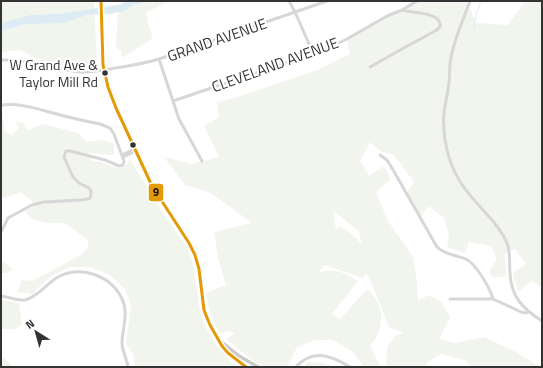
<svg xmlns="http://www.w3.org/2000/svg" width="543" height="368" font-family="'Titillium Web',sans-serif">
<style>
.green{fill:#f1f5ed;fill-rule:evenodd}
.water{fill:#dcebf4}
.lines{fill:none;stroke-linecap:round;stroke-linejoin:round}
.stream{stroke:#dcebf4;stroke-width:1}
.minor{stroke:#d7d7d7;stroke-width:3}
.major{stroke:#cacaca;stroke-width:3.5}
.bus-1-casing{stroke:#fff;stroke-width:6}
.bus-1{stroke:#e39a05;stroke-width:3}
.bus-dot{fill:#333;stroke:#fff;stroke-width:1.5}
.labels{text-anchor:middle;stroke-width:4;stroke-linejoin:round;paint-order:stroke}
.bus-label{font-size:14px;fill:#333;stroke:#fff;text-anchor:end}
.street-label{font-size:15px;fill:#333;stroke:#fff}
.line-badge{stroke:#fff;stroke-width:1.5}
.pale-badge-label{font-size:11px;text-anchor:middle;font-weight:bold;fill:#111}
</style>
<rect width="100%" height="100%" fill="#fff"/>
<path class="green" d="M1,1H94L97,66L88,68L63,66L41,61L20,50L1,52Z
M148,1H168L156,8L146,12L148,25L151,30L152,39L122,58L121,51L116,47L118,12H123L133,5Z
M417,1H467L476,23L508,25L525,1H542V287L531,281L518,292L513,273L526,264L515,249L505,253L506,276L493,278L489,272L497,259L491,246L469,242L465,253L447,247L449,235L444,218L429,206L420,217L406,194L414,182L393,154L382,152L370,142L360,161L369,176L384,166L391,179L376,192L388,221L413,257L417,283L418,301L429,295L441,302L450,317L439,339L454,343L484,337L516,352L540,367H472L464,360L441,354L426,363L427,367H386L387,348L395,336L404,333L389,327L373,286L366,273L363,278L324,265L318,273C334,268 344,272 358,281L332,314L340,319L367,289C385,304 386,329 370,346L377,360L382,367H364L352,351L333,340H315L297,347L287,367H264L248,357L226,339L235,333L227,331L220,333C211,318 209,310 206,293L226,285L218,258L214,232L252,223L211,193L185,185L164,157L192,164L219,157L204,126L219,117L217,102L238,97L317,70L350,54L347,39ZM333,210L359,232L362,244C353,236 350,231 338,226L336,230Z
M1,108L5,131L12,135L19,128L16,122L24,123L27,131L43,124L78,133L87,142L101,140L114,143V155L89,153L91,161C94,161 98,161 101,162C112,166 121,174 130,160L165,216L186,246L191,257L195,276L200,313L206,328L216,345L236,367H135L133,354L126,343L131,305L125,289L110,275L90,267H70L51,276L32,294L18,292L22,280L32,281L53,270L81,255L88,248V240L65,223H47L32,219L25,211L35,206L31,200L24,195L22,192L1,198Z
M1,260L3,261L13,270L6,273H1Z
M1,300L19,303L22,324L15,329H3L1,330Z
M1,355L13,367H1Z
M307,362L323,363L335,367H305Z"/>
<path class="water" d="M126,1H148L133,5L123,12H118L111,14L87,15L63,23L25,24L1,31V23L31,15L60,14L122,4Z"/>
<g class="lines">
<path class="stream" d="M474,28L476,14L481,1"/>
<path class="minor" d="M289,1L295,12L313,53
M470,1C464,18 456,35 452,53C449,63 450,73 449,83C448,93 445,103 444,113C442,137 448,163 461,183C474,204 497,220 507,243C511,253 509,263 510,273C511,297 523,309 542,321
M159,59L179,119L202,161
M1,60C28,59 53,69 80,72C90,73 100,70 110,69C127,66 143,64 159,59L327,1
M370,67L402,49L435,31C438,29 441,28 440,24C439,12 411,13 402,10
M173,101L326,49L347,39L387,16L402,10L417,1
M1,105C22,103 37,109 57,114C71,118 85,121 100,124L110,128L114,134L124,161L123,165L119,166L105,160L70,151H66L64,157L73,177L79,183L89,188L91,191V194L90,198L87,199L81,200L44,202L32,205L8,218L1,232
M122,155L134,149
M380,155L387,160L392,168L437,247C445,255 456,255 466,259C476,264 490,288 493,299
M123,157L136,151
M1,296C9,297 18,301 25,300C38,297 47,283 58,277C83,264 115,277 124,304C128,318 122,329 122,343C122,351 127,359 128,367
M450,299H493L521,312L526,313L528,312
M296,367C313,348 332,356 350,367"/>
<path class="major" d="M101,1L102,52L103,65L108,87L116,108L152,186L189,243L195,255L199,269L204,310L210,325L222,346L228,353L246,367
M219,340L239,356L258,367"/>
<g class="bus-1-casing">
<path id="bus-1" d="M101,1L103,65L108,87L116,108L152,186L189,243L195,255L199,269L204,310L210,325L222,346L228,353L246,367"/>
</g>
<use href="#bus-1" class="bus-1"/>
</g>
<g class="bus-dot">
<circle cx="105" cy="73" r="3.5"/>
<circle cx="133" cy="145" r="3.5"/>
</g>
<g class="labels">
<g class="bus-label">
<text x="98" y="70">W Grand Ave &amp;<tspan x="98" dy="17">Taylor Mill Rd</tspan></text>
</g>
<g class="street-label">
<text transform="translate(217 40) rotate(-19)" y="5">GRAND AVENUE</text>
<text transform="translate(275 65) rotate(-20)" y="5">CLEVELAND AVENUE</text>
</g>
</g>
<rect class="line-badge" x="148" y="183" width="16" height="19" rx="4" fill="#e39a05"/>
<g class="pale-badge-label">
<text x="156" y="196">9</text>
</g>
<rect width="543" height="368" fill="none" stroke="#333333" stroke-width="4"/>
<g transform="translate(36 332) rotate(323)" stroke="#ffffff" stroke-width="3" paint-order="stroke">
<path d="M0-3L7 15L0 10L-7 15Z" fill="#333333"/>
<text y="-6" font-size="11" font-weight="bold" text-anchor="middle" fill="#333333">N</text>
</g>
</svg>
